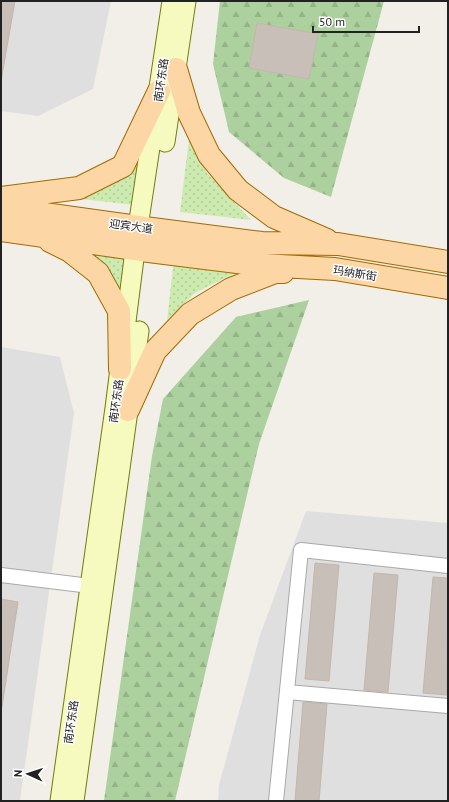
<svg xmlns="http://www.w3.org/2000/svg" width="449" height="802" font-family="'PT Sans','Noto Sans SC',sans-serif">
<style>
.residential{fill:#e0dfdf}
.grass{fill:url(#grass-dots)}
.forest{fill:url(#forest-firs)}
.building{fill:#c7bfb8;stroke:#c4b6ab}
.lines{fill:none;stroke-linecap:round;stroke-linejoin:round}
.street-casing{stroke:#a9a9a9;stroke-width:16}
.secondary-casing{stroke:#707d05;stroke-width:21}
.primary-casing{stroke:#a06b00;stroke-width:24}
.street{stroke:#fff;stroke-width:14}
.secondary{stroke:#f7fabf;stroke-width:19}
.primary{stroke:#fcd6a4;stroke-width:22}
.labels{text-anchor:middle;stroke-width:3;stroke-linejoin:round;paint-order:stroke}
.street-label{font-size:11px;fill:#222;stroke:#fff}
</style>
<defs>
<pattern id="grass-dots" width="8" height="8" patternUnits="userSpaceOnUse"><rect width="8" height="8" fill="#cdebb0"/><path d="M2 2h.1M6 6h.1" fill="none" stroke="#b0c997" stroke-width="1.8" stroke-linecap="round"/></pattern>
<pattern id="forest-firs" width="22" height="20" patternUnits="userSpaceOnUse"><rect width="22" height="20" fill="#add19e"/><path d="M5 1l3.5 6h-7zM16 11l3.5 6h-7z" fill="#95b388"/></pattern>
</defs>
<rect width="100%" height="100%" fill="#f2efe9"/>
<path class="residential" d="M1,1H111L93,89L38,116L1,111Z
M1,347L60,357L74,413L20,801H1Z
M306,511L448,523V801H218L219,785L260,635Z"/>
<path class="grass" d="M189,139L207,173L251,220L180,212Z
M141,163L135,205L81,199C106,188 120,179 141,163Z
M72,243L128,250L122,292L104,269Z
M174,259L249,267L223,279L195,293L167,320Z"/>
<path class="forest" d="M220,1H384L331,197L284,178L229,132L213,64Z
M309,300L259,444L175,801H104L152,456L163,399L236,317Z"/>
<path class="building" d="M1,1H15L1,81Z
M257,23L318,34L309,79L249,68Z
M315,563L339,565L329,681L305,679Z
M374,573L398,575L388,692L364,690Z
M433,577L448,578L447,695L423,693Z
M1,599L18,602L1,713Z
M303,702L327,704L319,801H295Z"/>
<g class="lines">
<g class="street-casing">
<path id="street" d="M1,575L90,586
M287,692L448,706
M276,801L301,550L448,566"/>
</g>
<g class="secondary-casing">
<path id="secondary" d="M165,142L186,1
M60,801L115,408L138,227L172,1
M74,801L139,331"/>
</g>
<g class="primary-casing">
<path id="primary" d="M176,69L189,113L209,155L238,190L274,217L327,240
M1,198L79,188L123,166L159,91
M1,208L152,229L262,243L338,244L448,262
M1,230L149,251L261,265L335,269L448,288
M50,241L70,251L98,273L119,311L120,369
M128,410L155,351L190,314L231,289L275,272H283"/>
</g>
<use href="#street" class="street"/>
<use href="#secondary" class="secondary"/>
<use href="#primary" class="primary"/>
</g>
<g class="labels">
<g class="street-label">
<text transform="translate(161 80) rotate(-82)" y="4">南环东路</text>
<text transform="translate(131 226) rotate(8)" y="4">迎宾大道</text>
<text transform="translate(355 273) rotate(9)" y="4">玛纳斯街</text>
<text transform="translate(116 401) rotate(-82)" y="4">南环东路</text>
<text transform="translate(71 722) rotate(-82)" y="4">南环东路</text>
</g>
</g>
<rect width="449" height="802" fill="none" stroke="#222222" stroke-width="4"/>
<g transform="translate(28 774) rotate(273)" stroke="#ffffff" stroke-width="3" paint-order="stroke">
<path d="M0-3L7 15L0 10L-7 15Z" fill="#222222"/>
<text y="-6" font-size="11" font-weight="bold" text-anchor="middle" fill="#222222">N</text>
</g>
<path d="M313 26v6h106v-6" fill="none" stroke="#222222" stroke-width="2"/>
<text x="319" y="26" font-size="12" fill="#222222" stroke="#ffffff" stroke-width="3" paint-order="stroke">50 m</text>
</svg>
